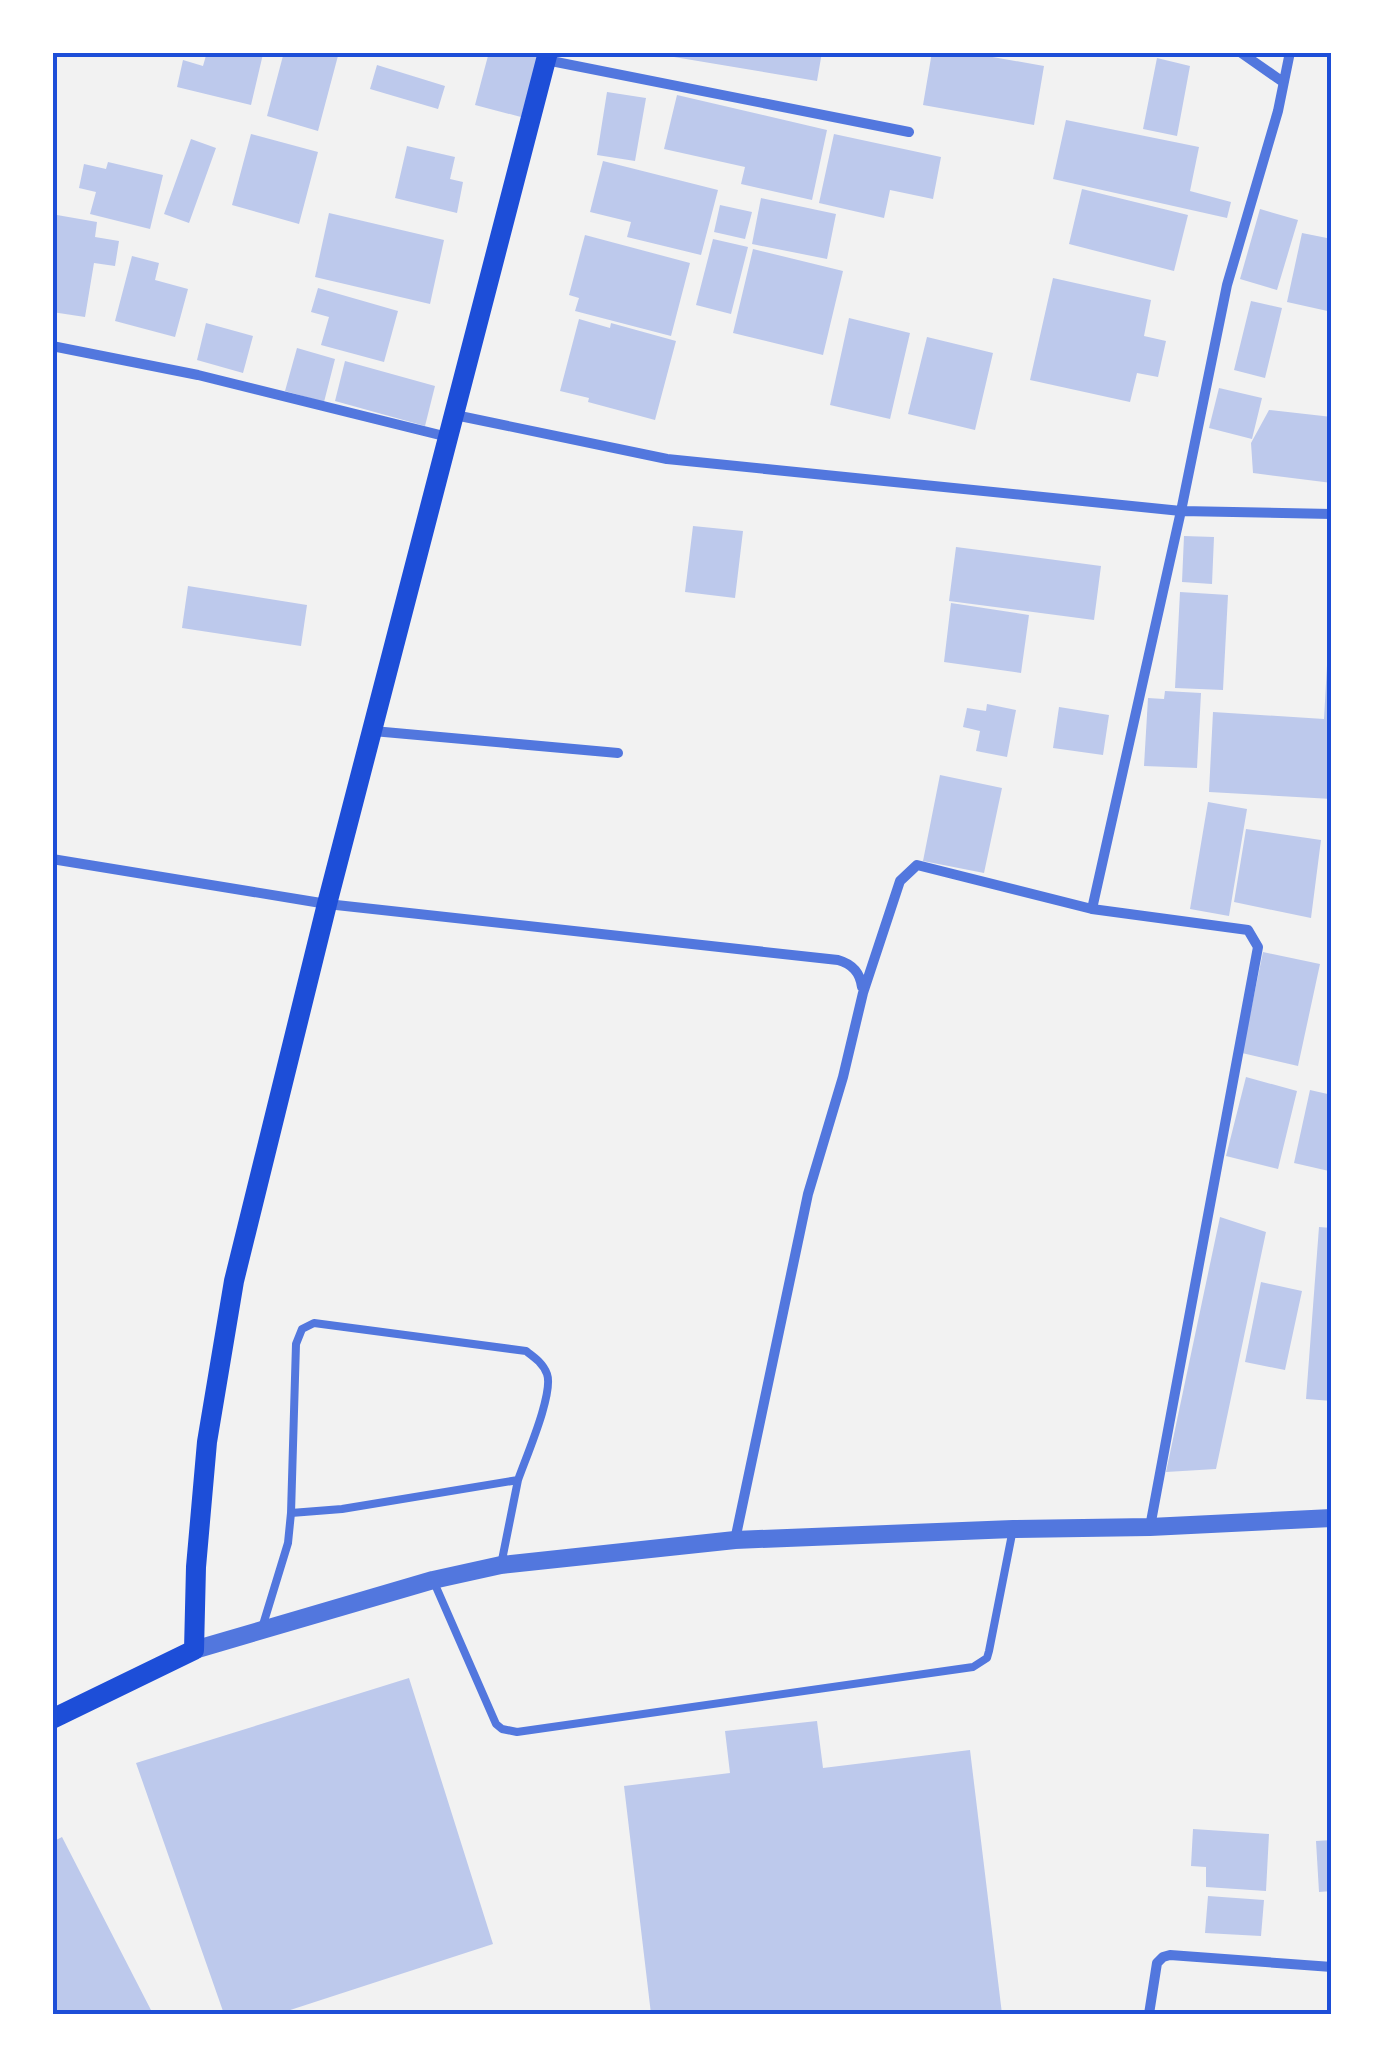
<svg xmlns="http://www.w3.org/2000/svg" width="1384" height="2067" font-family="'DM Sans',sans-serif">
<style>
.building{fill:#bdc9ec}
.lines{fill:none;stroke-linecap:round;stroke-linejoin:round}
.service{stroke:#5277de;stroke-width:8}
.minor{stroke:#5277de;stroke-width:10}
.tertiary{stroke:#5277de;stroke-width:18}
.secondary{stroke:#1d4ed8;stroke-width:20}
.neatline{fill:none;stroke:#1d4ed8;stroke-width:4}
</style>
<rect width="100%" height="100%" fill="#f2f2f2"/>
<path class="building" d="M207,52L263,54L251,105L177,87L183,60L203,66Z
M284,52H339L318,131L267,116Z
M489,52H539L521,117L475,105Z
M675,52H822L817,81L674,57Z
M932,52H964L1044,66L1034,125L923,105Z
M1157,58L1190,66L1177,136L1143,129Z
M377,65L445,86L438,109L370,89Z
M607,92L646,98L635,161L597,155Z
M677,95L827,130L812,200L741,184L745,167L664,149Z
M1066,120L1199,147L1190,191L1231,202L1227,218L1053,179Z
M251,134L318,152L299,224L232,205Z
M834,134L941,157L933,199L890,190L884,218L819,203Z
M191,139L216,148L189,223L164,214Z
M407,146L455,157L450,179L463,182L457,213L395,198Z
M603,161L718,190L701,255L627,237L631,222L590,212Z
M108,162L163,175L150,229L90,214L96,192L79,188L84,164L106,169Z
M1082,189L1188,215L1174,271L1069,244Z
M761,198L836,214L827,259L752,244Z
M720,205L752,212L745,239L714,232Z
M1260,209L1298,220L1277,290L1240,279Z
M329,213L444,240L430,304L315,277Z
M57,215L97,222L95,237L119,241L115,266L94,263L85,317L52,312V244Z
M1302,233L1332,239V312L1287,302Z
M585,235L690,263L671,336L575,311L579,298L569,295Z
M713,239L748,247L731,314L696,305Z
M753,249L843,271L823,355L733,333Z
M132,256L159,263L155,280L188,289L175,337L115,321Z
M1053,278L1151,300L1144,336L1166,341L1158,377L1137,373L1130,402L1030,380Z
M318,288L398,311L384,362L321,345L329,317L311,312Z
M1251,301L1282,308L1265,378L1234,370Z
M849,318L910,333L890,419L830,405Z
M579,319L610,328L611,323L676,341L655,420L588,402L589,398L560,391Z
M206,323L253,336L243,373L197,360Z
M927,337L993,353L975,430L908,414Z
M297,348L335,359L324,402L285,391Z
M345,361L435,386L425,426L335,401Z
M1219,388L1262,398L1252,439L1209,428Z
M1269,410L1332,417V483L1253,473L1251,443Z
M693,526L743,531L735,598L685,592Z
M1184,536L1214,537L1212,584L1182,582Z
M956,547L1101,566L1094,620L949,601Z
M188,586L307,605L301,646L182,628Z
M1180,592L1228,595L1223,690L1175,688Z
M951,603L1029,615L1021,673L944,662Z
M1327,665H1332V799L1209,792L1213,712L1324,719Z
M1165,691L1201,693L1197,768L1144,766L1148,698L1164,699Z
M987,704L1016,710L1007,757L976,751L980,731L963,727L967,708L986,711Z
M1059,707L1109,715L1103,755L1053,748Z
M940,775L1002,788L984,873L923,861Z
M1208,802L1247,809L1229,916L1190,909Z
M1246,829L1321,840L1311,918L1234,902Z
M1263,952L1320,964L1298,1066L1242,1053Z
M1246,1077L1297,1091L1278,1169L1226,1156Z
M1310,1090L1332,1095V1161L1329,1171L1294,1163Z
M1220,1217L1266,1232L1216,1469L1166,1472Z
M1319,1227L1332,1228V1401L1306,1399Z
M1261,1282L1302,1291L1285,1370L1245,1362Z
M409,1678L493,1944L278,2014H224L136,1763Z
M817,1721L823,1768L970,1750L1002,2014H651L624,1786L730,1773L725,1731Z
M1193,1829L1269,1834L1266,1891L1206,1887V1867L1191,1866Z
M62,1837L153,2014H52V1842Z
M1332,1840V1891L1319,1892L1316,1841Z
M1208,1896L1264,1900L1261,1936L1205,1933Z"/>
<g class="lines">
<path class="service" d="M291,1513L296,1344L302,1329L314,1323L526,1351C534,1357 543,1363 547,1374C554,1393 526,1457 518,1480
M433,1580L496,1724L502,1729L517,1732L973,1667L987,1658L989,1651L1013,1529
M262,1628L288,1543L291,1513L342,1509L518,1480L501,1565"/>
<path class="minor" d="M1240,52L1283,82
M546,60L909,132
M52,346L198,375L448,437
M455,415L667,459L1181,511L1332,514
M373,731L618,753
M52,859L327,904L838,960C852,964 860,972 862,987
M1092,909L1181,511L1227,285L1278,111L1290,52
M735,1540L808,1194L843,1077L863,993L900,881L917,865L1092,909L1248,930L1258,947L1150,1527
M1149,2014L1157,1963L1163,1957L1170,1955L1332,1967"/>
<path class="tertiary" d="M194,1650L433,1580L501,1565L735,1540L1013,1529L1150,1527L1332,1518"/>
<path class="secondary" d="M52,1719L194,1650L196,1567L207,1442L234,1281L327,904L548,52"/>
</g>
<rect width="1384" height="2067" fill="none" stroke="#ffffff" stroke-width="110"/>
<rect x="55" y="55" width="1274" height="1957" class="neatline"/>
</svg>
